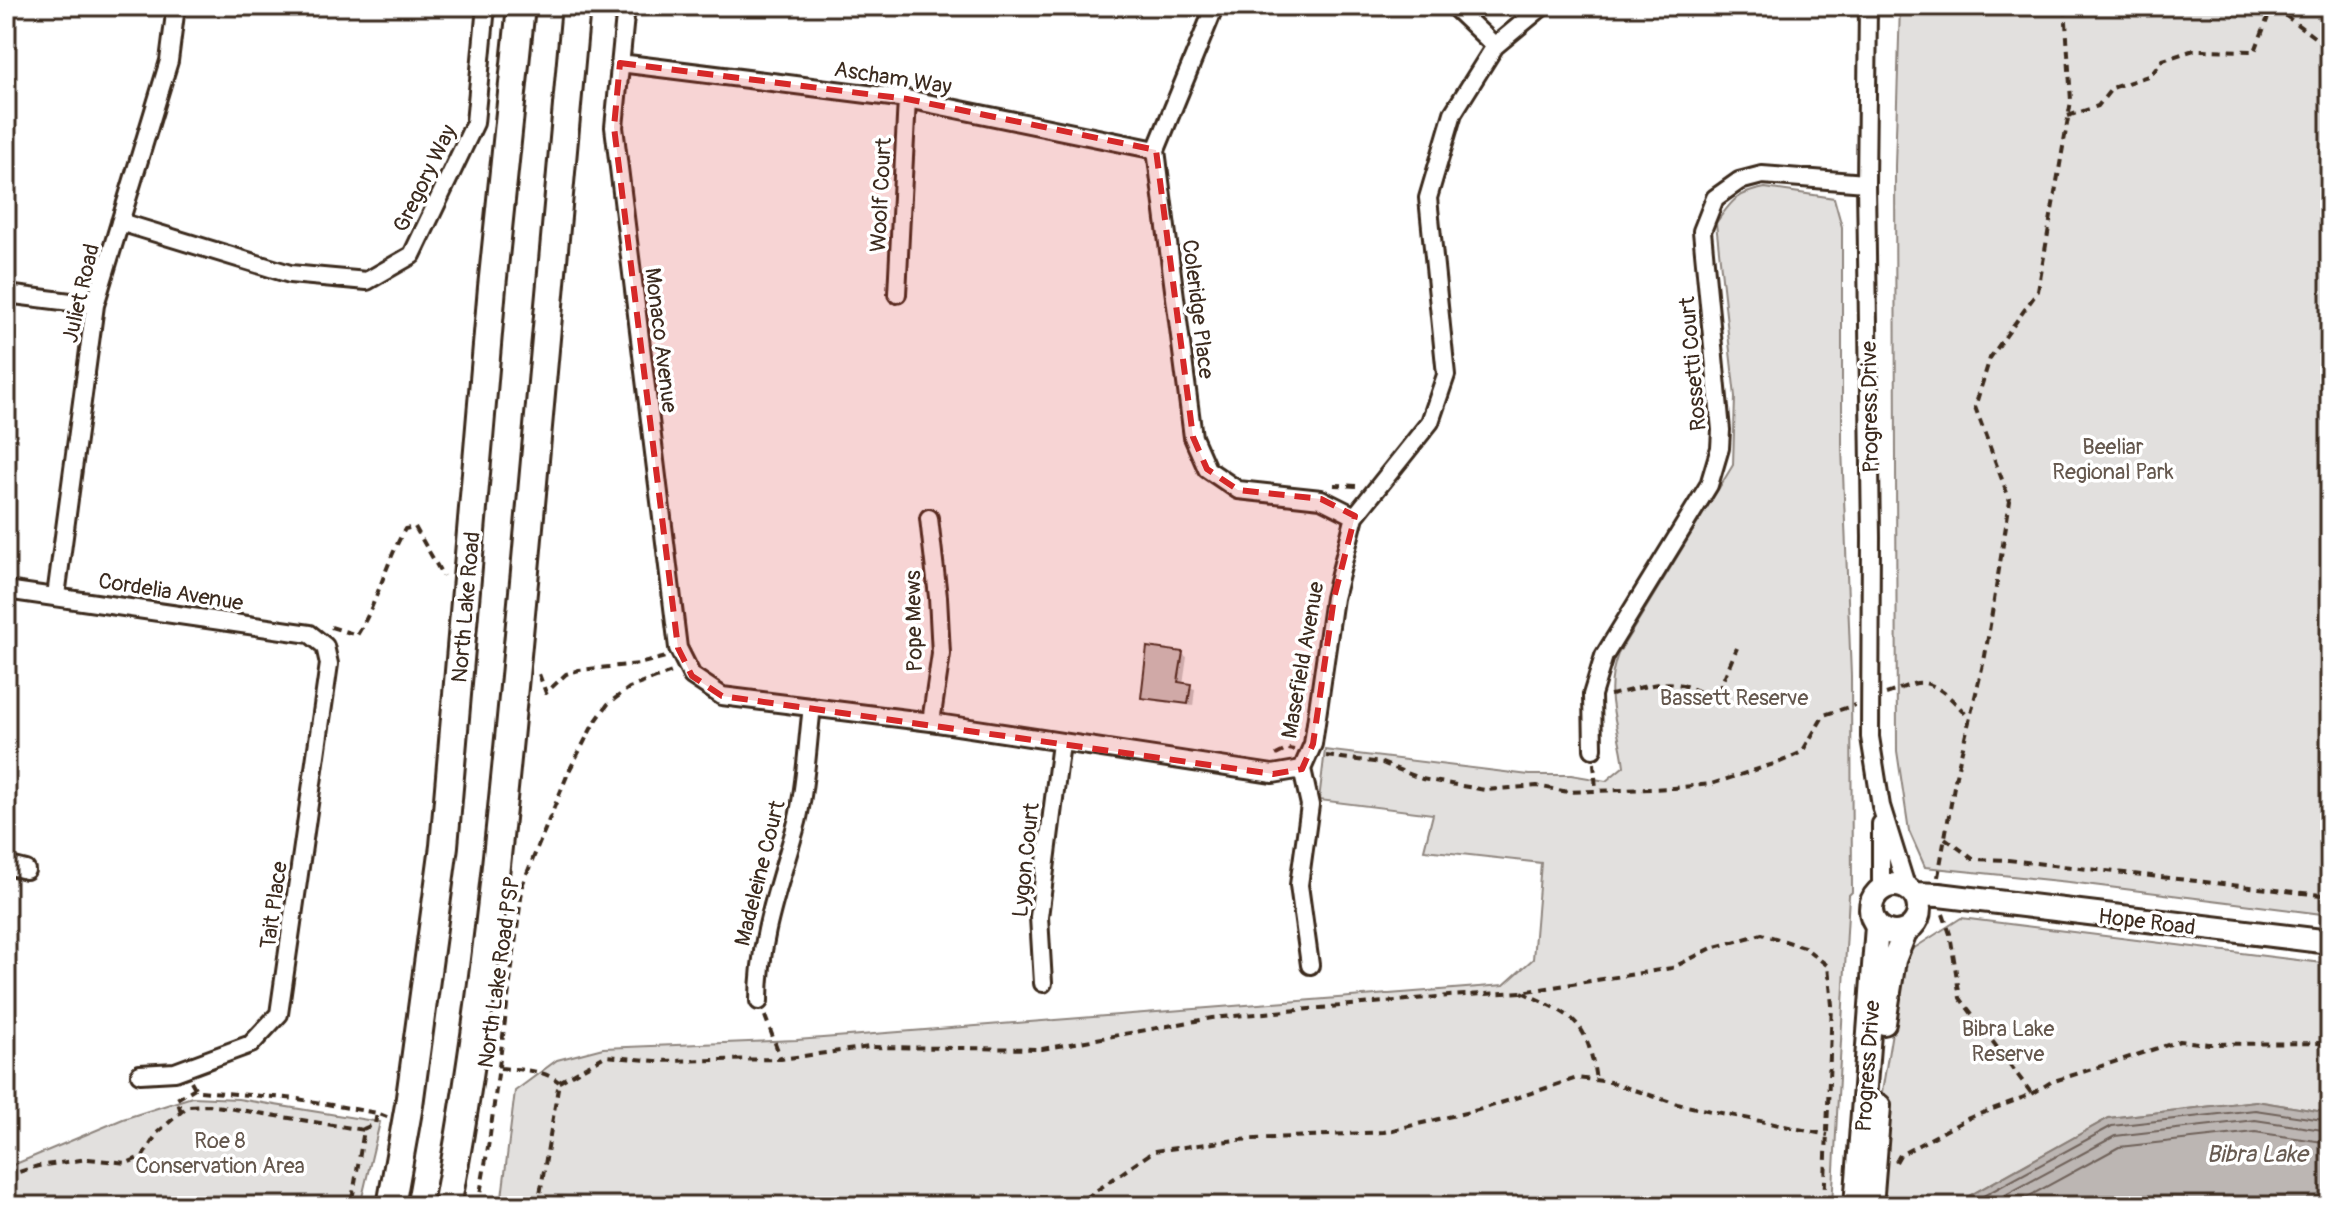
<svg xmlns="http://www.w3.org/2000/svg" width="2336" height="1212" font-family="Pangolin,sans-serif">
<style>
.green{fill:#e2e0de;stroke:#8e857e;stroke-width:2}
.water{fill:#bcb6b3;stroke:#887e77;stroke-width:2}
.shadow{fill:#0003}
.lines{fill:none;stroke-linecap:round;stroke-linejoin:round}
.shore{stroke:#6f625a;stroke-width:2}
.building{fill:#cfcac7;stroke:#3b2a1e;stroke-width:2}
.street-casing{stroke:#3b2a1e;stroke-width:22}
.secondary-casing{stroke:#3b2a1e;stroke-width:28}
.primary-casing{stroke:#3b2a1e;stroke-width:32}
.path{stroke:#3b2a1e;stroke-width:4;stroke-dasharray:8 6;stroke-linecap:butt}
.street{stroke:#fff;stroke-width:16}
.secondary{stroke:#fff;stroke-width:22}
.primary{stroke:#fff;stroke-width:26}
.marked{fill:#d62828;fill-opacity:0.2;stroke:#d62828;stroke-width:6;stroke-dasharray:16 10;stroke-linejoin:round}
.labels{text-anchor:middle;stroke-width:7;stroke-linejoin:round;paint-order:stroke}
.street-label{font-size:22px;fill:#3b2a1e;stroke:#fff}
.park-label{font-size:22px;fill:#65584e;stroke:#fff}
.water-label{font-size:24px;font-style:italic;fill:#685b52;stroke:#fff}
</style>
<rect width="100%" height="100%" fill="#fff"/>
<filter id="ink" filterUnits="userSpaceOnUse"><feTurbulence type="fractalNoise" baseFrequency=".0125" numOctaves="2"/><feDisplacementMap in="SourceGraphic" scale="16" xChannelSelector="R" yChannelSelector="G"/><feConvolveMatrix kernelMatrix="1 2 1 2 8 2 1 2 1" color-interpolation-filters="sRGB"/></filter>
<g filter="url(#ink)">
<path class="green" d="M1900,6H2330V915L2069,882L1925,867L1909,831L1897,751L1895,166Z
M1765,188L1834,198L1842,227V447L1851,676L1852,892L1849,895L1832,1206H501L515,1091L557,1060L603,1048L797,1040L1504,985L1533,959L1541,863L1424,850L1433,814L1319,800L1325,750L1529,775H1571L1606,781L1624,766C1619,724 1602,696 1618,654L1733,465L1735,397L1716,223C1732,200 1737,193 1765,188Z
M1961,918L2330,964V1113L2256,1101L2109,1118L1951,1206H1863L1905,954Z
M192,1097L238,1099L380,1122L360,1206H6V1168L123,1119Z"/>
<path class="water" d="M2256,1101L2330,1113V1206H1951L2109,1118Z"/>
<path class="shadow" d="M1182,654L1187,657L1183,685L1195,689L1193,706L1148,700L1143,697Z"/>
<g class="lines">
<path class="shore" d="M1965,1206L2112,1126L2255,1110L2330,1121
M1985,1206L2115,1136L2255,1120L2330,1131
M2011,1206L2119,1147L2255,1132L2330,1143"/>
</g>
<path class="building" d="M1147,647L1183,652L1178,682L1191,684L1188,704L1141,698Z"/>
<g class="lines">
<g class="street-casing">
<path id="street" d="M626,6L614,127L678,648L692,676L722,696L931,722L1273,774L1302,769L1313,744L1334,598L1355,516L1430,422L1446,375L1428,198L1453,113L1495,46L1543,6
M1215,6L1156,150L1193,437L1207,469L1238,490L1321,499L1355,516
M1453,6L1495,46
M1868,6L1866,183L1871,537L1870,737L1881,806L1906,886
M620,63L907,99L1156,150
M120,222L290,274L367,281L412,255L475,123L486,6
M6,294L95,305
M897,294L907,99
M929,518L938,597L941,654L931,722
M6,590L310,634L325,646L329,664L279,1014L251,1044L175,1072L140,1074
M56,596L95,305L169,61L176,6
M1593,749L1592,695L1604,656L1709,485L1720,448L1721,430L1702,231L1715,198L1739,181L1762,175L1866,183
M1302,769L1310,805L1299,885L1310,965
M6,865L26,870
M1881,888V824
M1043,983L1039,917L1061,743
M759,1001C759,935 780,885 797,822C806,786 807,745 812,707"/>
</g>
<g class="secondary-casing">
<path id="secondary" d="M1871 909a24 24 0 1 1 48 0a24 24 0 1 1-48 0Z
M1915,894L1939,895L2330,942
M1884,1023L1894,960L1905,932
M1856,1206L1877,926
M1871,1206L1879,1106"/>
</g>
<g class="primary-casing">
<path id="primary" d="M391,1206L409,1105L444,846L492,287L521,6
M447,1206C483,1017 501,826 519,634C539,425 558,216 576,6"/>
</g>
<path class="path" d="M2274,7L2330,49
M2068,116L2098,106L2112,88L2151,75L2163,60L2194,50L2255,51L2270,12L2274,7
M1334,485L1357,486
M331,627L357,635C378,602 385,564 405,529L415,527L443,576
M539,674L546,693L566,674L579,670L639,664L666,657
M1886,694C1896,691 1906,685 1917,683C1936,680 1957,704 1968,717
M1610,695C1631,691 1661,679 1682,685C1693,688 1701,694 1713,695L1720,687L1737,648
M1276,755L1288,749L1294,750
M1326,756L1382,763L1422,779L1485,790L1537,786L1568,792L1674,788L1711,784L1780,762L1802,752L1824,715L1855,705
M1594,763L1596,790
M1945,838L1973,859L2008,860L2330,896
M1938,877L1956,775L1985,656L2010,501L1975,407L1990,358L2038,291L2071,101L2065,6
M1943,914L1950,934L1960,998L2032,1094
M1522,992C1575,1017 1587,1019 1596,1080
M765,1016L781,1059
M500,1068C520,1070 543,1069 559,1082
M191,1081L195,1088L200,1091L298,1099L377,1113L387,1117
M181,1112L177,1099L195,1088
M363,1129L375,1124L377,1113
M1896,1162L1900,1155L1969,1118L2032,1094L2051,1082L2180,1041L2209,1044L2330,1043
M6,1176L38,1166L88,1159L127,1163L143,1156L158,1132L188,1106L209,1105L364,1130L351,1206
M478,1206L490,1135L523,883L569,771L593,725L608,704L629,688L672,672
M538,1206L559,1082L605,1056L656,1061L781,1059L870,1047L1042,1049L1212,1018L1449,996L1522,992L1672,968L1712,948L1762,934L1804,947L1828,966L1832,1005L1824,1206
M1074,1206L1154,1151L1236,1140L1384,1132L1482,1109L1577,1078L1610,1082L1677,1104L1828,1135"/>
<use href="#street" class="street"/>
<use href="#secondary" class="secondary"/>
<use href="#primary" class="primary"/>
</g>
</g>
<path class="marked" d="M620,63L907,99L1156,150L1193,437L1207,469L1238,490L1321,499L1355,516L1334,598L1313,744L1302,769L1273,774L722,696L692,676L678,648L614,127Z"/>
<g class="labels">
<g class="street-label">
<text transform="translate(893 77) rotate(9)" y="8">Ascham Way</text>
<text transform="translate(424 178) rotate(-64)" y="8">Gregory Way</text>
<text transform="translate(880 195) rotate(-87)" y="8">Woolf Court</text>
<text transform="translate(80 293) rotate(-77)" y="8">Juliet Road</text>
<text transform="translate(1199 309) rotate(83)" y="8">Coleridge Place</text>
<text transform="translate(662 340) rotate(83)" y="8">Monaco Avenue</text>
<text transform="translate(1692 364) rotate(-95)" y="8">Rossetti Court</text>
<text transform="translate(1869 407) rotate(-91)" y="8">Progress Drive</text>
<text transform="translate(171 591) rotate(9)" y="8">Cordelia Avenue</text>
<text transform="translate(465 607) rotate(-85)" y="8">North Lake Road</text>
<text transform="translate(913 621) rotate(-91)" y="8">Pope Mews</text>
<text transform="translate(1302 660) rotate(-80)" y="8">Masefield Avenue</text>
<text transform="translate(1025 860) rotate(-84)" y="8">Lygon Court</text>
<text transform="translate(759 873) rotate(-76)" y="8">Madeleine Court</text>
<text transform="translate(273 905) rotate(-82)" y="8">Tait Place</text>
<text transform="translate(2147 921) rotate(7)" y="8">Hope Road</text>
<text transform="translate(498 972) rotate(-82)" y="8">North Lake Road PSP</text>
<text transform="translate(1867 1066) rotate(-86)" y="8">Progress Drive</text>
</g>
<g class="park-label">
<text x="2113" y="454">Beeliar<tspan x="2113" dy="25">Regional Park</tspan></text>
<text x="1734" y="705">Bassett Reserve</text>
<text x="2008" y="1036">Bibra Lake<tspan x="2008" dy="25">Reserve</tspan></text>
<text x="220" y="1148">Roe 8<tspan x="220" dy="25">Conservation Area</tspan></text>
</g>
<g class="water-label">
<text x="2257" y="1162">Bibra Lake</text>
</g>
</g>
<rect width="2336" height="1212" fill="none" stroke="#fff" stroke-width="32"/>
<rect x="16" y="16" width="2304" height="1180" fill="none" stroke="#3b2a1e" stroke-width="3" filter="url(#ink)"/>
</svg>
